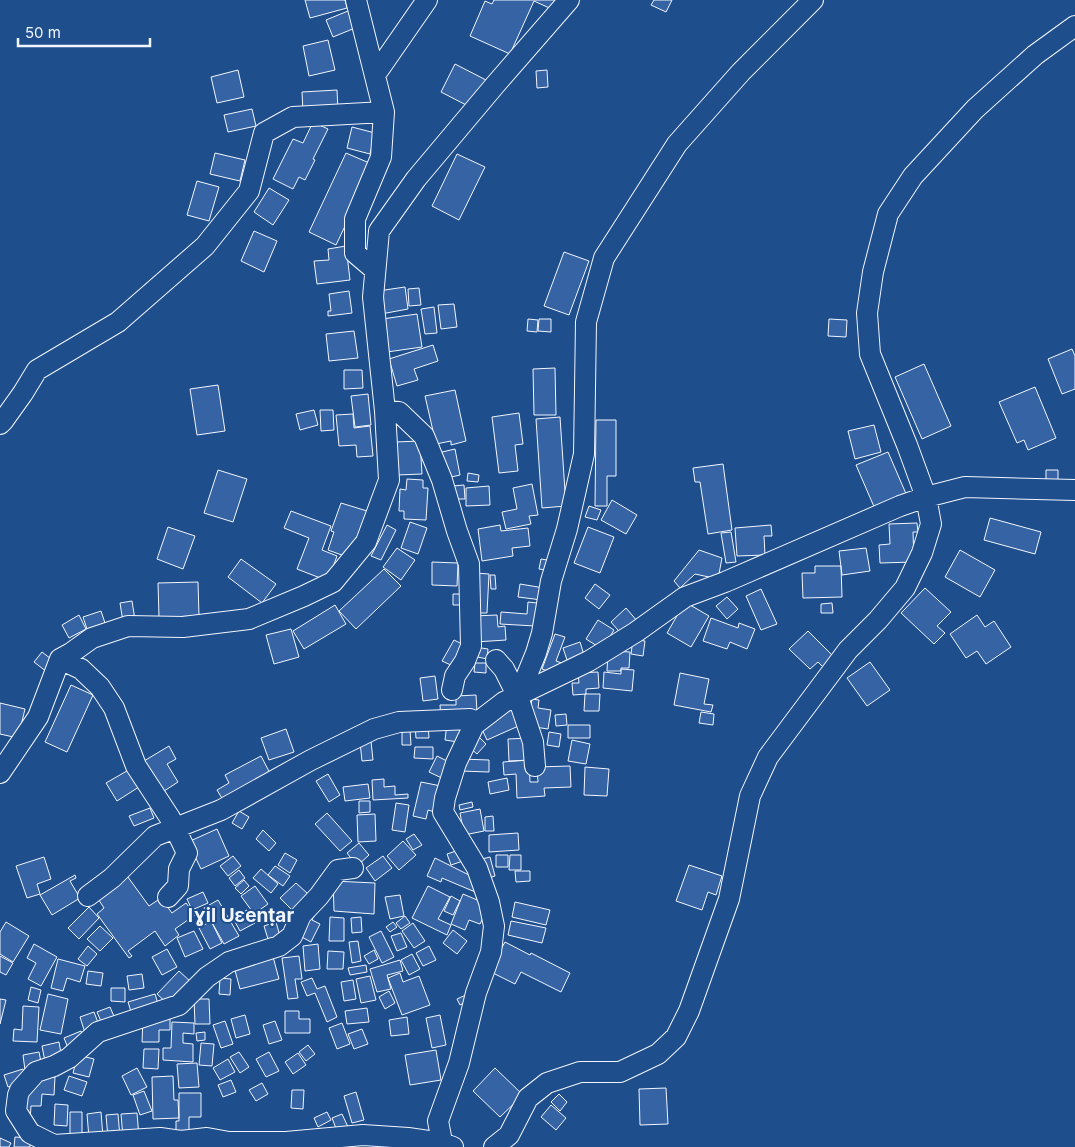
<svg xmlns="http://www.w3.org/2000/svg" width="1075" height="1147" font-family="Inter,sans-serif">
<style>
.building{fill:#3563a3;stroke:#f2f6ff}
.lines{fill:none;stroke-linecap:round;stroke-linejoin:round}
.minor-casing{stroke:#f2f6ff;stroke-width:22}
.minor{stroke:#1f4e8c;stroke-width:20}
.labels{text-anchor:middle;stroke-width:4;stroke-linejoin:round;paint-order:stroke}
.quarter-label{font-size:19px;font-weight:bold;fill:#f2f6ff;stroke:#1f4e8c}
</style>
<rect width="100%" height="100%" fill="#1f4e8c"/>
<path class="building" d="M305,0H345L347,8L310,18Z
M494,0H560L556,11L534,1L510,54L470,36L485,1L492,4Z
M654,0H672L666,12L651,5Z
M348,11L355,28L333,37L326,20Z
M328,40L335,70L309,76L303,46Z
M455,64L486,80L472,108L441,92Z
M238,70L244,97L217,103L211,77Z
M547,70L548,87L537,88L536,71Z
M337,90L338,111L303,113L302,92Z
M252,109L256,126L228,132L224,115Z
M313,122L328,129L313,159L315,160L305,180L299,177L293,189L273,179L293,139L303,143Z
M352,127L375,133L370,154L347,148Z
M215,153L245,160L240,181L210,174Z
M346,153L374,165L336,245L309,232Z
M457,154L485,167L459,220L432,206Z
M197,181L219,187L209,221L187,215Z
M269,188L289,200L273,225L254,212Z
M254,231L277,241L264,272L241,261Z
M346,246L350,280L317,284L314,261L329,260L328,249Z
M564,252L589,261L569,315L544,306Z
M405,287L408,309L381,314L378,291Z
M419,288L421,305L409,306L408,289Z
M349,291L352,313L328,316V311H331L329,294Z
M454,304L457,327L441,329L438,305Z
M434,307L437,333L425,334L421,309Z
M417,314L422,347L387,352L382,319Z
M528,319L538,320L537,332L527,331Z
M539,319H551V332L538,331Z
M829,319L847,320L846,337L828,336Z
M354,331L358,358L329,361L326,334Z
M433,345L438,361L414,369L418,380L397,386L389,359Z
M1072,349L1075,356V389L1062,394L1048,359Z
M924,364L951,426L922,439L895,377Z
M555,368L556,415H534L533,369Z
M344,370H362L363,388L344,389Z
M218,385L225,431L197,435L190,389Z
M1035,387L1056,438L1028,450L1024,440L1017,443L999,402Z
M455,390L466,441L451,445V441L436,444L425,396Z
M368,394L371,425L355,427L351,396Z
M314,410L318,425L300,430L296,414Z
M320,410H333L334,430L321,431Z
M519,413L523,444L515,445L518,471L499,473L492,417Z
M353,414L354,428L370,426L373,456L357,457L356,445L339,446L336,415Z
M560,417L566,506L542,508L536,419Z
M596,420H616V476H607V506H595Z
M874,425L881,452L855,459L848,431Z
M420,441L422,474L397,475L395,442Z
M455,449L460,475L447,478L442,452Z
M888,452L907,496L875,509L856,465Z
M723,464L732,530L708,534L700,482H695L693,468Z
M218,470L247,479L233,522L204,513Z
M1046,470H1058V484H1046Z
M468,473L479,475L478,482L467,481Z
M407,479L423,480V488H428L426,520L404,519V511H399L400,489L406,490Z
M532,484L538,515L529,516L531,524L506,529L502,512L517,509L513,488Z
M464,485L465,499H453L452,486Z
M489,486L490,505L466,506V488Z
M612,500L637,515L626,534L601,520Z
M341,503L367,511L350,558L328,550L334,532L331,531Z
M589,506L601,510L597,520L585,517Z
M291,511L331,526L322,550L337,556L328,581L297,569L309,538L284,528Z
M990,518L1041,532L1035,554L984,540Z
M410,522L427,528L418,554L401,548Z
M917,523L918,532H913L914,562L880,563L879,545L890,544L889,524Z
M387,525L396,530L381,560L371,556Z
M500,525L501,531L528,528L530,546L512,548L513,556L482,561L478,529Z
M771,525L772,536H764L765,555L737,556L735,528Z
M168,527L195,536L183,569L157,559Z
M588,527L614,537L600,573L574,563Z
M731,532L736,562L726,563L721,533Z
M397,548L415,560L401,580L383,567Z
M866,548L870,571L842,575L839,551Z
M699,550L722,558L718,579L695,574L680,588L674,581Z
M960,550L995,570L980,597L945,577Z
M241,559L276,584L262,603L228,577Z
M541,559L553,561L551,571L539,569Z
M432,562L458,563L457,586L432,585Z
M815,566H841L842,597L803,598L802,573H815Z
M384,569L401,586L356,629L339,611Z
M475,573L489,574L487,613H473Z
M490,575H495L496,589H491Z
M198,582L199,616L159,617L158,583Z
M520,584L544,588L542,600L518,597Z
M595,584L610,595L599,609L585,598Z
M925,588L951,612L937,626L945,633L934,644L901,613Z
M761,589L777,624L761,630L746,596Z
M453,594H464V605H453Z
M727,597L738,609L727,619L716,606Z
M132,601L135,620L123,622L120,603Z
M528,602L537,603L535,626L500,624L501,612L527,614Z
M685,602L709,616L691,647L667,633Z
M832,603L833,613H821V604Z
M335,605L346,624L304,649L293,631Z
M626,608L638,622L623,636L611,622Z
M101,611L105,623L87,629L83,617Z
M79,615L86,629L69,638L62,625Z
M497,615L498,627L505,626L506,640L475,642L473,616Z
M977,615L985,627L994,621L1011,647L986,664L977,651L966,658L950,634Z
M711,618L738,628L739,623L755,629L747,649L730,642L727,649L703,641Z
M598,620L614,630L602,649L586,639Z
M291,629L299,657L274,664L266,635Z
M808,631L835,658L824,668L818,662L810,669L789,649Z
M555,634L565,637L556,661L565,664L561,676L542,669Z
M633,639L645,641L643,656L631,654Z
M454,640L466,646L453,666L442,661Z
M580,642L584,655L567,660L563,648Z
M475,647L488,649L487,659L473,656Z
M608,651L630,652L629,668H621V671H607Z
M42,652L55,662L47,672L34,662Z
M870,662L890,690L867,706L847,678Z
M475,663H486V673L474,672Z
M621,669L634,670L632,691L603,688L604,672L621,674Z
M598,672L599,688L586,689V694L573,695L572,683H579L578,673Z
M680,673L709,679L704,704L713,705L711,712L674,705Z
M435,676L438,699L423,701L420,678Z
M71,685L93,695L67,752L45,742Z
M585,694H600L599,711H584Z
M476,695L477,712L441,719L440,705H456V696Z
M532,699L539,700L538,708L551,710L548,729L528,726Z
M512,702L523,724L487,740L480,725Z
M0,703L25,709L18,738L0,734Z
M701,712L714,714L713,725L699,723Z
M566,714L567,725L556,726L555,715Z
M447,723L466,725L464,743L445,740Z
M415,724H428L429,738H416Z
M568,725H590V738H568Z
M286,729L294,752L269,760L261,738Z
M402,730H410L411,745H402Z
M549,732L561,734L559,747L547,745Z
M478,736L486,744L477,754L469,747Z
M529,738L530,760L509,761L508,739Z
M572,740L590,744L586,764L568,761Z
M371,741L373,760L362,761L360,742Z
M169,746L176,759L167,764L178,782L158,795L139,764Z
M415,747H433V759L414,758Z
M261,756L271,775L223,800L217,790L229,783L225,775Z
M437,756L453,764L446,780L429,772Z
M460,759L489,760V772L460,771Z
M529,760L530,782H538L537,767L570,766L571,787L544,788L545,796L517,798L516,774L504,775L503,762Z
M585,767L609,769L607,796L584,795Z
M132,768L142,785L117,801L106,783Z
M328,774L340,795L329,802L316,781Z
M507,778L509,790L490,794L488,782Z
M384,779V787L395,786V795L408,794V798L373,800L372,780Z
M421,782L441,786L435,812L428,810L426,819L413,816Z
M368,784L370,798L345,801L343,787Z
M359,801H370V812L359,813Z
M472,802L473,807L460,810L459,805Z
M396,803L409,805L405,832L392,830Z
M150,808L154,818L134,826L129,816Z
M480,809L484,831L464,835L460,813Z
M239,811L249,817L242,829L232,823Z
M327,813L352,841L340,851L315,824Z
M375,814L376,841L358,842L357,815Z
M493,816L494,831H485V817Z
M217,829L229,856L201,869L188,842Z
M263,830L276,843L269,851L256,839Z
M518,833L519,850L489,852V835Z
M414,834L422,845L413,850L406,839Z
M403,841L416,855L399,870L387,856Z
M359,843L369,855L357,866L347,853Z
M462,849L466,860L451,865L447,854Z
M285,853L297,860L290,873L278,865Z
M496,855H508V867H496Z
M510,855H521V870H509Z
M233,856L241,866L228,876L220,866Z
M383,856L392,868L375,881L366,868Z
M44,857L51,879L37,884L40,894L27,898L16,866Z
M490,857L495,876L482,880L478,860Z
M435,858L479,880L480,894L442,878L441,882L427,876Z
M689,865L722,876L716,895L708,892L702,910L676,901Z
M275,866L290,876L283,886L268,875Z
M261,869L278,884L271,893L253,878Z
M239,870L245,878L235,886L229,878Z
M515,871H530V881L516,882Z
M125,873L149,906L161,898L172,913L186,903L195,915L175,929L179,935L165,946L155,931L128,951L132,956L129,958L97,914L104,908L95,894Z
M75,875L76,878L70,881L80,898L52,915L40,895Z
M244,880L249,886L241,894L235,888Z
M333,881L375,883L374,914L334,911Z
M296,883L308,894L292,910L280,898Z
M255,886L268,904L254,914L241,896Z
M428,886L450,897L438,919L451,925L447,935L412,918Z
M203,892L208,903L192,910L187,899Z
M463,894L489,905L480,924L469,920L465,930L451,924Z
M400,895L404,916L390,919L385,897Z
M451,896L460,901L453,915L444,911Z
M218,900L239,936L224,944L204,908Z
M515,902L550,910L546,925L512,917Z
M89,907L99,918L79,939L68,928Z
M247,910L255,923L240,931L233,918Z
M317,910L312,920L320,924L311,942L296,934Z
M405,916L410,923L401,929L396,923Z
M330,917L344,918V941H329Z
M361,917L362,932L352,933L351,918Z
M211,921L222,943L210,949L199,928Z
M511,921L546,928L542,943L508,935Z
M6,922L29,936L13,962L0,954V932Z
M276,922L280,936L268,939L264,926Z
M393,922L397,927L390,932L386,927Z
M413,923L425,941L414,948L402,931Z
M100,926L113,938L100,951L87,939Z
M453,930L467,941L457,954L443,943Z
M194,931L203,949L185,957L177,938Z
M381,931L394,957L382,963L369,937Z
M401,933L407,947L397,951L391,936Z
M358,941L361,961L352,963L349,942Z
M505,942L530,955L531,953L570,973L561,992L521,972L515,984L489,971Z
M34,944L57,957L41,986L28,979L36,963L27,958Z
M318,944L320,969L305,971L303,946Z
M88,946L97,954L87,966L78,959Z
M429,946L436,960L423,966L416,953Z
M167,949L177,967L162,975L152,957Z
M374,950L378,959L369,964L364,956Z
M328,951L344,952L343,969H327Z
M272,953L279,979L240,989L233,963Z
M412,954L420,969L409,975L401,960Z
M0,956L13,963L6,975L0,972Z
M299,956L302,979H295L298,998L288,999L282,958Z
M58,959L85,966L80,982L67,978L63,991L51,988Z
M400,960L403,971L387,975L391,989L377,992L370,969Z
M366,965L367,972L350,975L348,968Z
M88,971L103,973L101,986L86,984Z
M179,971L191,982L169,1005L157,994Z
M400,973L403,982L419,976L430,1005L402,1015L388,978Z
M142,974L144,988L129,990L127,976Z
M370,976L376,1000L361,1003L356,979Z
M220,978L231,979L230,995L219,994Z
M312,978L317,989L325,986L337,1017L327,1022L315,993L307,996L301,982Z
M353,980L356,999L344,1001L341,982Z
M31,987L41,990L38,1003L28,1000Z
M111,988H125V1002L111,1001Z
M389,991L395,1003L385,1009L379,997Z
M48,994L68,999L61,1034L40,1030Z
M155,994L159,1007L132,1015L128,1002Z
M468,994L470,1000L460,1005L457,999Z
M0,999L6,1000L0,1024Z
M194,999H209L210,1024H195Z
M23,1006L39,1007L37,1042L13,1041L14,1029L22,1030Z
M110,1007L116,1021L103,1026L97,1012Z
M367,1008L369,1022L347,1024L345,1011Z
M285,1011H299V1019H310V1033H285Z
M94,1012L100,1028L85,1033L80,1017Z
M245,1015L250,1034L236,1038L231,1019Z
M440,1015L446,1045L432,1048L426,1018Z
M407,1017L409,1034L391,1036L389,1020Z
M143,1018H170V1030H159V1042H142Z
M225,1021L233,1044L221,1048L213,1025Z
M275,1021L282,1040L269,1044L263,1025Z
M172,1022L194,1023V1034L183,1033V1043L193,1044V1062L163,1060V1048H171Z
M342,1023L350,1044L337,1049L329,1028Z
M362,1029L368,1044L354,1049L348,1034Z
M81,1031L85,1040L68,1048L64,1038Z
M205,1032V1040L197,1041L196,1033Z
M59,1042L62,1059L45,1062L42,1046Z
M201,1043L214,1044L212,1066L199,1065Z
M308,1045L315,1054L306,1061L299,1052Z
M144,1049H159L158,1069L143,1068Z
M436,1050L441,1080L410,1085L405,1055Z
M39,1052L42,1067L25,1070L23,1055Z
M239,1052L249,1067L240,1073L230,1057Z
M269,1052L279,1071L266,1077L256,1059Z
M298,1053L306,1065L293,1074L285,1062Z
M78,1055L94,1059L89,1077L73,1073Z
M228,1059L235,1072L220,1080L213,1068Z
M197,1063L199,1087L179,1088L177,1064Z
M137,1068L147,1087L131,1095L122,1076Z
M495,1068L523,1095L500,1117L473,1091Z
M23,1069L27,1080L8,1087L4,1075Z
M34,1076L55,1077L54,1095L42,1094L41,1106H31L30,1120H23L24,1091H33Z
M69,1076L87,1082L82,1096L64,1090Z
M173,1076L174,1100H178L179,1118L153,1119L152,1077Z
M231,1080L236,1092L223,1097L218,1085Z
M262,1083L268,1094L256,1101L249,1090Z
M666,1088L668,1124L640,1125L639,1089Z
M292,1090H304L303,1109L291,1108Z
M144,1091L152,1111L140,1115L133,1095Z
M356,1092L364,1120L352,1123L344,1096Z
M179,1093H201V1117H189V1133H176V1121H179Z
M559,1094L567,1102L560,1111L551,1102Z
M55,1104L68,1105L67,1126L54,1125Z
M551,1105L566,1118L556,1130L541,1117Z
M70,1112H82V1139H70Z
M101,1112L103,1137L89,1138L87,1114Z
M327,1112L331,1120L318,1127L314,1118Z
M137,1113L139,1137L123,1138L121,1114Z
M118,1114L120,1137L108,1138L106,1115Z
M342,1114L348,1127L337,1131L332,1118Z
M15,1137L30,1138V1147H14Z
M0,1138L11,1143L9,1147H0Z"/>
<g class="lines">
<g class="minor-casing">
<path id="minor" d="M356,0L384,112L381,157L355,219V253L375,270
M375,75L427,0
M385,411L399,412L424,436L442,480L457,531L469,564L471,646L465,661L455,676L452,690
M0,424L3,421L23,393L37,370L118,322L205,246L249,191L264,133L293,117L384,112
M60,659L81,669L100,687L114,708L136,766L170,818L187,853L179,869L178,886L168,897
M496,660L504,669L518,697L533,742L535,766
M518,697L536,653L542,633L551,581L567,529L584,454L586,322L604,258L677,144L741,72L813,0
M0,773L38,717L60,659L71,653L92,638L128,626L183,627L249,619L304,596L333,582L366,542L389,480L385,411L373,297L379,231L416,179L495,85L569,0
M353,868L338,870L319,896L301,915L292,936L279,946L229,962L207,977L179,1005L98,1032L69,1058L54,1066L36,1072L20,1090L18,1095L16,1111L30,1133L54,1145L160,1138L181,1141L207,1138L229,1142H286L363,1135L408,1138L442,1143L453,1147
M88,896L112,878L155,836L221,810L311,760L374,729L399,722L470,719L477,722
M443,1147L438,1121L459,1063L476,993L491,952L494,926L489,902L477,868L443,812L445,798L456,763L474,725L504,702L589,661L636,632L685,597L725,582L900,506L926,497L965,487L1075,490
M494,1147L509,1135L528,1098L547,1083L580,1072H620L658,1054L676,1037L689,1011L729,899L750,796L768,757L848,650L878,620L905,588L922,553L931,524L926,497L907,445L870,354L867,313L873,272L888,214L913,176L975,109L1035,55L1075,26"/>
</g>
<use href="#minor" class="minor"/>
</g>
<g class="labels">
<g class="quarter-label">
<text x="241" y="922">Iɣil Uɛenṭar</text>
</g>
</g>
<path d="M18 38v8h132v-8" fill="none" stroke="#f2f6ff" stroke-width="2.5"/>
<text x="25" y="38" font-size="15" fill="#f2f6ff" stroke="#1f4e8c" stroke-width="4" paint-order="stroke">50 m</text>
</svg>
